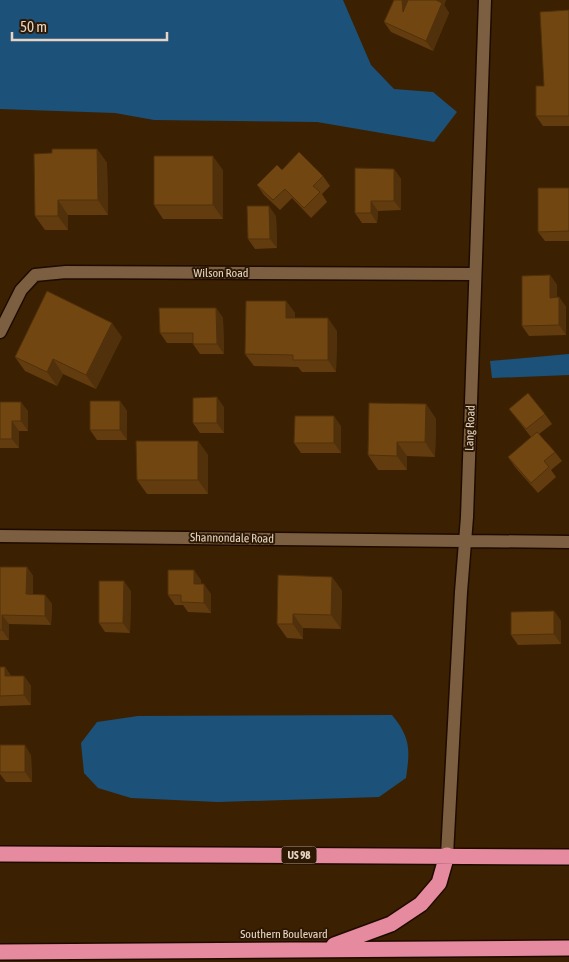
<svg xmlns="http://www.w3.org/2000/svg" width="569" height="962" font-family="'Asap Condensed',sans-serif">
<style>
.water{fill:#1c517a}
.lines{fill:none;stroke-linecap:round;stroke-linejoin:round}
.street-casing{stroke:#1e0b00;stroke-width:15}
.highway-casing{stroke:#1e0b00;stroke-width:18}
.street{stroke:#7c5e40;stroke-width:12}
.highway{stroke:#e68a9f;stroke-width:15}
.wall{fill:#623c0e}
.shaded-wall{fill:#50310b}
.building{fill:#724610;stroke:#50310b}
.labels{text-anchor:middle;stroke-width:4;stroke-linejoin:round;paint-order:stroke}
.shield{fill:#2d1903;stroke:#ae9c8a;stroke-width:1}
.shield-label{font-size:11px;font-weight:bold;fill:#e6d4c4}
.street-label{font-size:12px;fill:#e6d4c4;stroke:#2d1903}
</style>
<rect width="100%" height="100%" fill="#3b2102"/>
<path class="water" d="M0,0H343L371,65L394,89L433,92L457,112L434,142L317,122L154,120L115,113L0,109Z
M569,354V375L492,378L490,361Z
M392,715C411,738 410,750 406,778L379,797L218,802L131,798L98,788L84,773L81,743L97,722L138,716Z"/>
<g class="lines">
<g class="street-casing">
<path id="street" d="M0,332L21,290L35,275L66,272L475,274
M0,536L569,542
M447,855L461,592L467,517L485,0"/>
</g>
<g class="highway-casing">
<path id="highway" d="M0,854L569,857
M334,945L391,924L421,904L439,883L447,855
M0,952L569,948"/>
</g>
<use href="#street" class="street"/>
<use href="#highway" class="highway"/>
</g>
<path class="wall" d="M394,0H446L444,5L449,13L433,51L391,32L384,22Z
M569,10V126H543L536,116L544,86Z
M97,149L107,163L108,215H68V230H45L35,216L52,153Z
M394,169L401,179V210L378,211L377,223H362L355,213Z
M223,170V219H163L154,205Z
M282,170L323,176L330,186L322,194L327,202L311,218L292,198L280,210L264,195L257,185Z
M569,188V241H545L538,232Z
M276,216L277,248L255,249L248,239Z
M550,275L557,285V297H559L566,307V335L529,336L522,326Z
M286,301L295,313V318L337,331L336,372H302L298,367L254,366L245,354Z
M216,308L223,318L224,354H200L193,344V343H167L160,333Z
M122,337L96,389L63,374L57,386L25,371L15,357Z
M120,401L127,411V440H97L90,430Z
M0,402L28,411V431H19V448H0Z
M426,404L436,419L435,457L407,456V470H378L368,455Z
M224,407V433H200L193,423Z
M509,409L545,414L552,424L539,434L555,452L562,461L551,470L556,477L538,493L515,467L508,457L531,437Z
M341,426V453H301L294,443Z
M198,441L208,455V494H147L137,480Z
M0,567H27L33,576V594L45,595L52,604L51,625L9,624V640H0Z
M332,577L342,591L341,629L303,628V639L287,638L277,624Z
M201,580V584L211,594V613L188,612L183,605H175L168,595Z
M131,591L130,633L105,632L99,623Z
M554,611L561,621V644L518,645L511,635Z
M0,667H5L11,676H24L31,686V705L0,706Z
M0,745L31,755L32,782H6L0,774Z"/>
<path class="shaded-wall" d="M402,0H408L403,12Z
M435,0H446L444,5L449,13L433,51L426,41Z
M97,149L107,163L108,215L98,200Z
M213,156L223,170V219L213,205Z
M394,169L401,179V210L394,201Z
M58,200L68,215V230L58,216Z
M371,201L378,211L377,223L371,213Z
M269,206L276,216L277,248L270,239Z
M550,275L557,285V308L550,298Z
M559,297L566,307V335L559,325Z
M286,301L295,313L294,330L286,318Z
M216,308L223,318L224,354L217,344Z
M328,318L337,331L336,372L328,360Z
M112,323L122,337L96,389L86,375Z
M53,359L63,374L57,386L47,372Z
M217,397L224,407V433L217,423Z
M120,401L127,411V440L120,430Z
M21,402L28,411V431L21,421Z
M426,404L436,419L435,457L425,442Z
M334,416L341,426V453L334,443Z
M12,421L19,431V448L12,439Z
M198,441L208,455V494L198,480Z
M397,442L407,456V470L397,456Z
M27,567L33,576V603L26,594Z
M194,570L201,580V594L194,584Z
M332,577L342,591L341,629L331,615Z
M124,581L131,591L130,633L123,623Z
M204,584L211,594V613L204,603Z
M45,595L52,604L51,625L45,616Z
M554,611L561,621V644L554,634Z
M293,614L303,628V639L293,624Z
M2,615L9,624V640L2,630Z
M5,667L12,677L5,676Z
M24,676L31,686V705L24,695Z
M25,745L31,755L32,782L25,772Z"/>
<path class="building" d="M394,0H402L403,12L408,0H436L442,3L426,41L384,22Z
M569,10V116H536V86H544L540,12Z
M52,149H97L98,200H58V216H35L34,154L52,153Z
M299,152L323,176L313,186L320,192L304,208L285,189L273,200L257,185L277,165L282,170Z
M154,156H213V205H154Z
M355,168L394,169V201H371V213H355Z
M538,188H569V231L538,232Z
M247,206H269L270,239H248Z
M550,275V298L559,297V325L522,326V276Z
M47,291L112,323L86,375L53,359L47,372L15,357Z
M246,301H286V318H328V360H293V355L245,354Z
M159,308H216L217,344H193V333H160Z
M528,393L545,414L526,429L509,409Z
M217,397V423H193V398Z
M90,401H120V430H90Z
M0,402H21V421H12V439H0Z
M369,403L426,404L425,442H397V456L368,455Z
M295,416H334V443H294Z
M537,432L555,452L544,461L549,467L531,483L508,457Z
M136,441H198V480H137Z
M0,567H27L26,594L45,595V616L2,615V630H0Z
M168,570H194V584H204V603L181,602V595H168Z
M278,575L332,577L331,615L293,614V624H277Z
M99,581H124L123,623H99Z
M554,611V634L511,635V612Z
M0,667H5V676H24V695L0,696Z
M0,745H25V772H0Z"/>
<g class="labels">
<rect class="shield" x="281.5" y="846.5" width="35" height="17" rx="4"/>
<g class="shield-label">
<text x="299" y="859">US 98</text>
</g>
<g class="street-label">
<text x="221" y="277">Wilson Road</text>
<text transform="translate(470 428) rotate(-88)" y="4">Lang Road</text>
<text transform="translate(232 538) rotate(1)" y="4">Shannondale Road</text>
<text x="284" y="938">Southern Boulevard</text>
</g>
</g>
<path d="M12 32v8h155v-8" fill="none" stroke="#e6d4c4" stroke-width="2.5"/>
<text x="20" y="32" font-size="15" fill="#e6d4c4" stroke="#2d1903" stroke-width="4" paint-order="stroke">50 m</text>
</svg>
